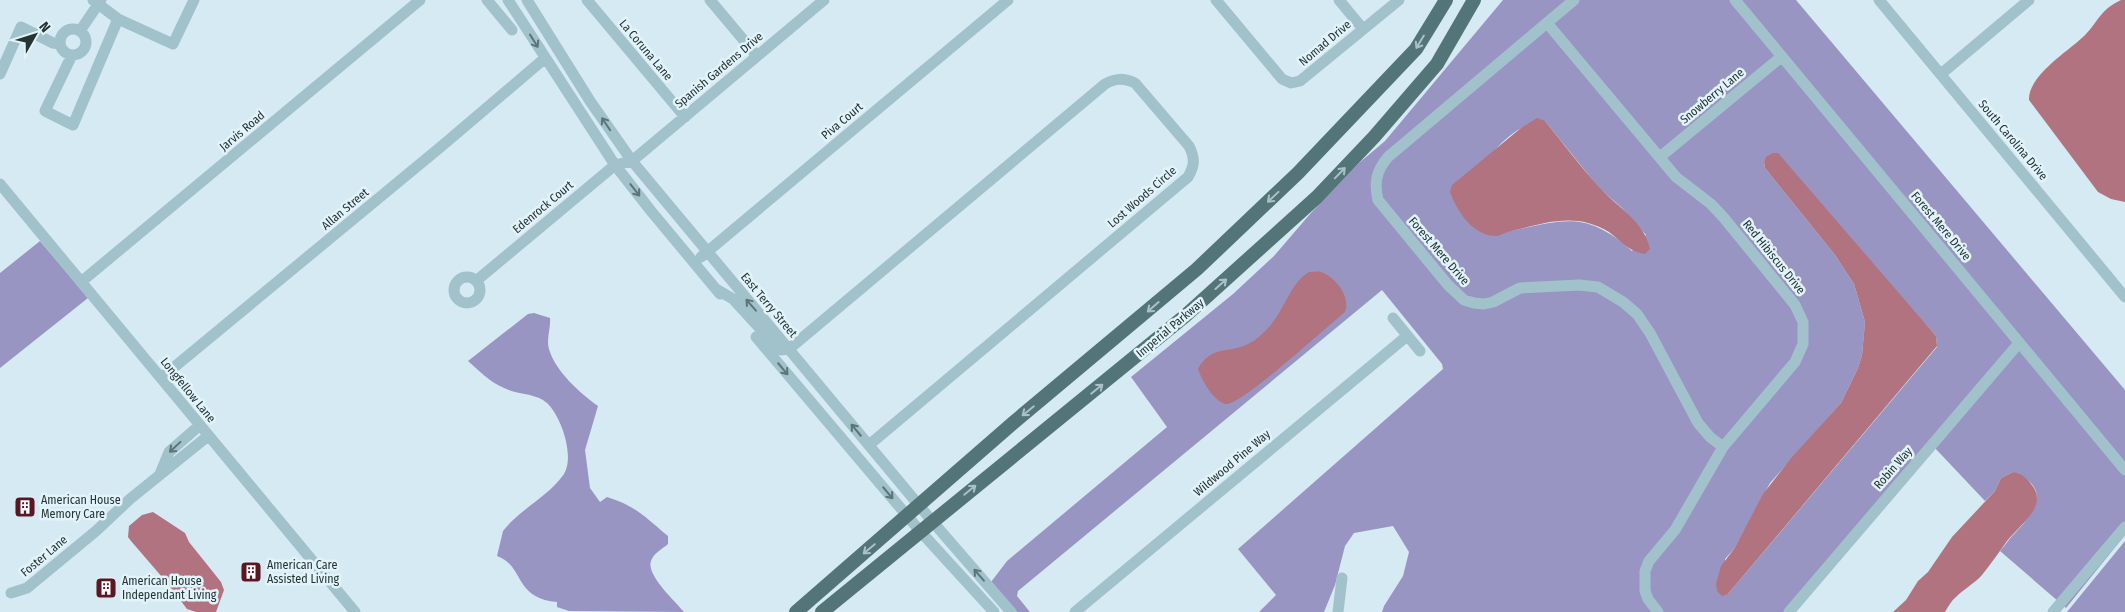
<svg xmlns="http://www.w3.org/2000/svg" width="2125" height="612" font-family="'Fira Sans Condensed',sans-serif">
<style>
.green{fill:#9995c2;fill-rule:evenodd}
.water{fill:#b27380}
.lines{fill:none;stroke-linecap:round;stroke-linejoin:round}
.minor{stroke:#a1c2cb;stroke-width:11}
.major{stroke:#547578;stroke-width:14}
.oneway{stroke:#5d7478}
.oneway2{stroke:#a9c1c6}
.labels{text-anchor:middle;stroke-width:5;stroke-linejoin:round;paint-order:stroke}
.street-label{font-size:12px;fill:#253435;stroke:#e2f3fa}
.poi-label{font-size:12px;fill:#253435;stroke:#e2f3fa;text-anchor:start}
</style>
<rect width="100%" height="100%" fill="#d6eaf3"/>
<path class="green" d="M1503,0H1796L2125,390V535L2066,608L2000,551C2005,546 2008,540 2013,535C2035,513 2053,488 2013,472L2001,478L1995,491L1985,501L1934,447L1790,612H1382L1384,606L1403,576L1409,552L1393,526L1354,533L1345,546L1335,585L1324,612H1259L1276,595L1238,549L1443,369L1442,364L1382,290L1018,591L1017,596L1030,612H1017L991,582L1007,561L1167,427L1131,377L1233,294L1274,256L1310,214L1359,163L1385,141ZM1545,121L1600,189L1621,207L1646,235L1632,251C1584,208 1562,221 1505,232L1495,150C1508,135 1525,122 1545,121ZM1772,153L1936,336L1937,347L1728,594L1725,559L1734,549L1770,483L1841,403L1858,368L1862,355L1865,322L1854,284L1835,255L1765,168L1764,162L1767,157Z
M40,241L88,298L0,368V273Z
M534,313L550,318C551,328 546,339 549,349C555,371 580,393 598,406L585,450L590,488L600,502L607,497C636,506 645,517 668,536V544C662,549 653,554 651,561C646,575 675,601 684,612L569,611L557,607V602C513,598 525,566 497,556L503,531C520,509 548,497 564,474C575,456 561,416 547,403C536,393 518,395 504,388C490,382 479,371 468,361L528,314Z
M2125,541V612H2067Z"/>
<path class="water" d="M2121,0H2125V202L2111,199L2098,192L2029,100C2028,76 2067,52 2083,37C2098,23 2099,10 2121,0Z
M1537,118L1545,121C1563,143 1580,166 1599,187C1617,207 1644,221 1650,249L1645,254C1629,252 1621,241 1609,232C1603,228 1595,225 1588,223C1561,216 1534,226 1508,232C1504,233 1501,235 1498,236C1473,237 1457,211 1450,192L1452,185L1521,128Z
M1772,153H1778L1936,336L1937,346L1728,594L1722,596L1717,591L1716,584L1721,566L1734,549L1763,494L1792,457L1841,403L1858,368L1862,355L1865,322L1854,284L1835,255L1765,168L1764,162L1766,157Z
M1309,272C1313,272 1318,271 1321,272C1336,277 1351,297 1345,312C1329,325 1239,407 1226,404C1214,402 1201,379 1198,369C1211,345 1227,354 1248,344C1253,342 1259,337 1263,333C1284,315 1289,283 1309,272Z
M2013,472C2022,474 2026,477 2031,484C2050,506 2019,525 2007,541C1999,552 1991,564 1982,575C1975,583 1964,589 1956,597C1951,601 1948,607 1945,612H1893L1906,600L1918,581L1928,572L1952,537L1995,491L2001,478Z
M153,512L185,533L189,542L221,582L224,590L216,612H196L187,609L168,584L131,541L128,537L129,526L142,515Z"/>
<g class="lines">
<path class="minor" d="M93,0L118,19L173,44L194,0
M487,0L512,30
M508,0L615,165L651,211L720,294
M527,0L590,101L632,161L932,521L1011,612
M587,0L685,117
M710,0L757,56
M1216,0L1282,79L1291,83L1300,81L1399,0
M1339,0L1363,29
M1574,0L1388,157C1376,171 1374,183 1378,200L1448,285L1464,300L1474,303L1484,304L1493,302L1520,288L1579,285L1598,287L1623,302L1637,314L1650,333L1698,423L1710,437L1723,447
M1735,0L2125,470
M1879,0L2125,297
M1547,23L1676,177L1711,204L1724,218L1795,305L1803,322V344L1795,362L1723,447L1675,530L1649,561L1645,571V591L1648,599L1658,612
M60 42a13 13 0 1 1 26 0a13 13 0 1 1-26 0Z
M80,31L101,0
M72,55L45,111L73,125L118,19
M0,74L21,27L53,43L60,44
M1941,74L2029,0
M1660,157L1781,57
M0,184L355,612
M701,257L1008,0
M454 290a13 13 0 1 1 26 0a13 13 0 1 1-26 0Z
M476,281L615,165L632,161L824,0
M81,282L420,0
M716,289L733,299L777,347L781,350L789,349L1105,84C1116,78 1123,78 1135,83L1189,146C1195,158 1195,165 1188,177L869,445
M1393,318L1420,351
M756,337L920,531L994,612
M161,378L443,145L544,59
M160,474L169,452L200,425
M11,593L27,588L96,531L130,499L208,436
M1075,612L1407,336
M1338,612L1342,578
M1789,612L2019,343
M2053,612L2125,527"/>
<path class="major" d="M796,612L1013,423L1197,269L1298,173L1416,49L1446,0
M822,612L1185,316L1317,197L1374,137L1437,64L1474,0"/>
</g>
<defs><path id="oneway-shaft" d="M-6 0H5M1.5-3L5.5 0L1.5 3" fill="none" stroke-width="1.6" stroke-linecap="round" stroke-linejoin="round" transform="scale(1.25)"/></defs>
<g class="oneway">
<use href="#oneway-shaft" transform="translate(534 41) rotate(58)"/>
<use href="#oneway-shaft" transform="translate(606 124) rotate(-124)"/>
<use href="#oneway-shaft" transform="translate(635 190) rotate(52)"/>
<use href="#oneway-shaft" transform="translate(751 305) rotate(-131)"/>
<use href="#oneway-shaft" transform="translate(783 369) rotate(50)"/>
<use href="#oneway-shaft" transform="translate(856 430) rotate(-130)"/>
<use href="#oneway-shaft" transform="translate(175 447) rotate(137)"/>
<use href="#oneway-shaft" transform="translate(888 493) rotate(50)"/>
<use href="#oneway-shaft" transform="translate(979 575) rotate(-131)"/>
</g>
<g class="oneway2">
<use href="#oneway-shaft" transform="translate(1420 42) rotate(121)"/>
<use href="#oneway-shaft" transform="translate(1340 173) rotate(-46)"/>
<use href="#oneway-shaft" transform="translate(1273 197) rotate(137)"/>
<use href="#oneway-shaft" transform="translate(1221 284) rotate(-42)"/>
<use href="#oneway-shaft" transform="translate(1153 307) rotate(139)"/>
<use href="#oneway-shaft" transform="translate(1097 389) rotate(-39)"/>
<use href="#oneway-shaft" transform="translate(1028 411) rotate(141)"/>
<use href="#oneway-shaft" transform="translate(970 490) rotate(-39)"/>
<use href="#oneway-shaft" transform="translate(869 549) rotate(140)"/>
</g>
<defs>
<g id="building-square" transform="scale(1.125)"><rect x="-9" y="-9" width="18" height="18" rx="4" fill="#591723" stroke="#e2f3fa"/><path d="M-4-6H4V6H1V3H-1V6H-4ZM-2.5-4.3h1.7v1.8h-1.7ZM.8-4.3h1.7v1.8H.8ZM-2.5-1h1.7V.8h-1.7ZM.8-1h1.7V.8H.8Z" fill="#fff"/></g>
</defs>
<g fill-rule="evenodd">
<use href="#building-square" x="25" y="507"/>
<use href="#building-square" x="251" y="572"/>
<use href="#building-square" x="106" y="588"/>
</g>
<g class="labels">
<g class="street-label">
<text transform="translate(1325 43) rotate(-40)" y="4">Nomad Drive</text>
<text transform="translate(646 50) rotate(50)" y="4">La Coruna Lane</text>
<text transform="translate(719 70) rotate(-40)" y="4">Spanish Gardens Drive</text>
<text transform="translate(1712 96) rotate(-40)" y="4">Snowberry Lane</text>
<text transform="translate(842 121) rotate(-40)" y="4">Piva Court</text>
<text transform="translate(242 131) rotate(-40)" y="4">Jarvis Road</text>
<text transform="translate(2013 140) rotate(50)" y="4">South Carolina Drive</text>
<text transform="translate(1142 197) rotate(-41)" y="4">Lost Woods Circle</text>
<text transform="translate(543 207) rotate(-40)" y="4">Edenrock Court</text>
<text transform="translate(345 209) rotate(-40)" y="4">Allan Street</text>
<text transform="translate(1941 226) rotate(50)" y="4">Forest Mere Drive</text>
<text transform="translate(1439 251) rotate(49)" y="4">Forest Mere Drive</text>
<text transform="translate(1774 257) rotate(51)" y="4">Red Hibiscus Drive</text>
<text transform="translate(769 305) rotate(50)" y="4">East Terry Street</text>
<text transform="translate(1170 328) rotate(-40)" y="4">Imperial Parkway</text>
<text transform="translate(188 390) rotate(51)" y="4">Longfellow Lane</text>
<text transform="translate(1232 463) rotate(-40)" y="4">Wildwood Pine Way</text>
<text transform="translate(1893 468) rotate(-49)" y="4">Robin Way</text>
<text transform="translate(44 556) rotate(-40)" y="4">Foster Lane</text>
</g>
<g class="poi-label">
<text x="41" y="504">American House<tspan x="41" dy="14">Memory Care</tspan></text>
<text x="267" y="569">American Care<tspan x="267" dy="14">Assisted Living</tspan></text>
<text x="122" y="585">American House<tspan x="122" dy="14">Independant Living</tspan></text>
</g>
</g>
<g transform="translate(35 35) rotate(51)" stroke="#e2f3fa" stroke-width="4" paint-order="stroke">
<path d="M0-4L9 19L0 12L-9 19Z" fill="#253435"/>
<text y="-8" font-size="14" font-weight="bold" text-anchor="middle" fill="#253435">N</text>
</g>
</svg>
